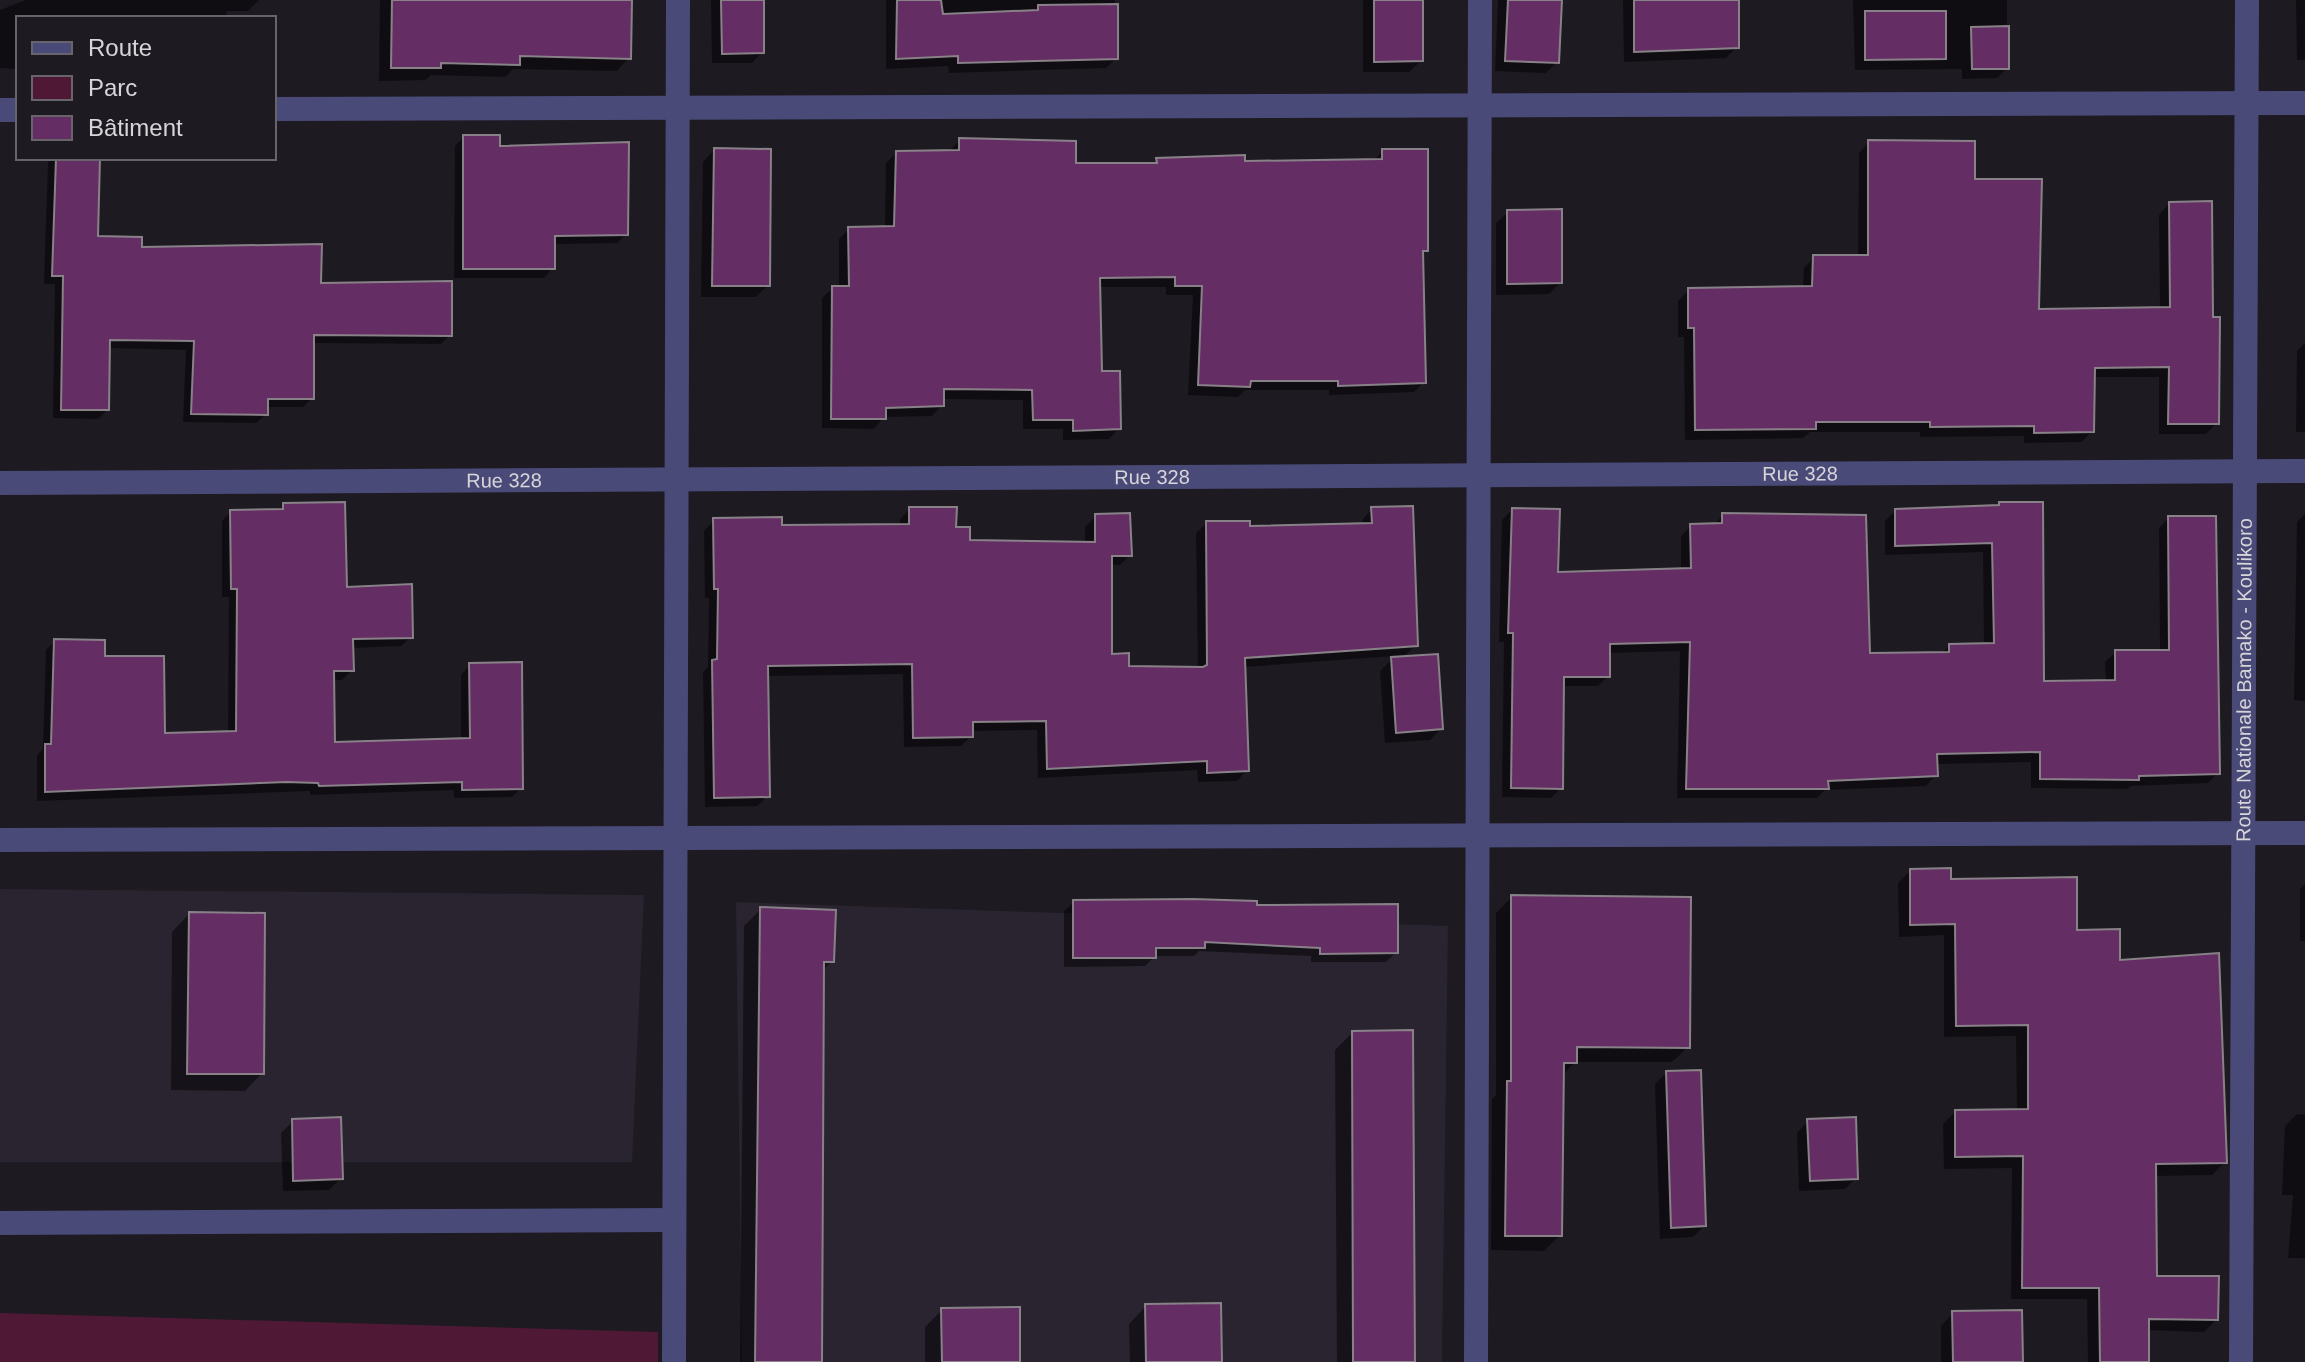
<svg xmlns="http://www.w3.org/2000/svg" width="2305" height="1362" font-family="Helvetica,sans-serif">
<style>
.built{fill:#29242f}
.green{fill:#4f1936}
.shadow{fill:#0007}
.building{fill:#642d63;stroke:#898188;stroke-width:2}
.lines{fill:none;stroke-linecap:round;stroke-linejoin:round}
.street{stroke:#4a4a78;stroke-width:24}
.labels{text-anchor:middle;stroke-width:6;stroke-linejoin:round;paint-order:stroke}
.street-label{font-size:20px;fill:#d7d5d9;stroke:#1d1a21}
</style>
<rect width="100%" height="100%" fill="#1d1a21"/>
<path class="built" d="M0,889L644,895L632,1162H0Z
M736,902L1448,926L1442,1362H742Z"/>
<path class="green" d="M0,1313L658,1332V1362H0Z"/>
<path class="shadow" d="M26,0H259L248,11H226L227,18H18V69L0,68V10Z
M380,0H632L629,58L617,71L513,69L505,77L431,75L426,80L379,81Z
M711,0H762V52L752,63H712Z
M886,0H1115L1116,58L1106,68L949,73L948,66L886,69Z
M1363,0H1421V61L1409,72H1363Z
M1498,0H1560L1557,62L1546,73L1495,71Z
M1623,0H1737V47L1726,58L1624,62Z
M1853,0H2007V68L1997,78L1962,79V69L1855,70Z
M2296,0H2305V60H2297Z
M464,137L498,148L626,234L617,243L553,244V268L544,278H454L455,146Z
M960,140H1034V143L1074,165H1152L1157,160L1373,161L1383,151L1426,250L1421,255L1424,382L1414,392L1329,395V390H1245L1238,397L1188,395L1193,295H1166V287H1098L1100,373L1119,428L1109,439L1063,440V429H1023V400L942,399V405L932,416L884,417L874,429L822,428V298L833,288H839V239L849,229L885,228L886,163L896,153L950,150Z
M1869,142L1973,181L2037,311L2160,309L2159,215L2169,204L2211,319L2217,423L2206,434H2159V377H2093L2092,431L2082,442L2024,443V436L1920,437V432H1810L1803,438L1685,440L1684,337H1678V301L1689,290L1803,288L1804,268L1814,257H1858L1859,153Z
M714,150L768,285L756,297H701L703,162Z
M52,158H98L96,238L319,285L450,335L441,344L312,343V398L303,407H266V414L256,423L183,422L186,350L108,348V409L98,419L53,418L55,284H44L48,162Z
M1508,212L1560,283L1549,294L1496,295V223Z
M2305,343V432H2296L2297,351Z
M2041,504L2042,683L2106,682L2105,662L2116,652H2160L2159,528L2169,518L2218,773L2208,783L2131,786L2127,789L2031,788V762L1935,764L1936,775L1926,786L1825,790L1817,798H1677L1680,651L1608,653V676L1598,686H1562L1561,788L1551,798L1502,797L1504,642H1499L1502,520L1512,510L1556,574L1681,570V536L1691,526H1713L1723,515L1868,655L1941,654L1950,646L1984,645L1983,552L1885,555V521L1895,511Z
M284,505L345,589L411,637L401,646L351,648L352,670L342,680H332L333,744L461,740V675L470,665L521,788L512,797L454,798V790L310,795V791L37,801V755L43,749L46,650L55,641L103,658L163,735L228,733L229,597H222V521L231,512L278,511Z
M910,509L954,529L968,542L1085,544V527L1096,516L1130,555L1120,565H1110V656L1127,668L1198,669L1196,533L1207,523L1248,528L1362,525V520L1372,509L1416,645L1402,658L1441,729L1430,740L1385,743L1380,671L1395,656L1244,667L1247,770L1237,781L1198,782L1197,770L1038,778L1037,730L971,731V736L961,746L904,747L903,674L766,676L768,796L757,806L705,807L703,672L708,667L709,598H705L704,531L714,520L780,527L900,526V519Z
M2305,514V701L2294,700L2297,522Z
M1910,871L1949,881L2076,932L2118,962L2225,1162L2212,1175L2154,1176L2155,1278L2216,1320L2204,1332L2147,1330V1362H2088L2087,1299H2011L2012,1168L1944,1169L1943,1124L1955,1112L2017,1111L2016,1036L1944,1037V935L1899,937L1898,883Z
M2305,884V941H2300V889Z
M1512,897L1688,1047L1672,1062H1575L1562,1076L1560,1235L1544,1251L1491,1250L1492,1099L1496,1095V913Z
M1074,902L1255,907L1396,952L1386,962H1311V956L1199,951L1194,956H1155L1145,966L1064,967V911Z
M761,909L832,961L822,971L820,1362H740L744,926Z
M189,914L262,1073L245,1091L171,1090L172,932Z
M1352,1033L1413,1362H1337L1335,1050Z
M1666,1073L1704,1226L1693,1237L1660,1239L1655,1084Z
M2297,1114L2305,1115V1258H2288L2293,1195H2282L2285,1126Z
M293,1121L341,1178L329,1190L283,1191L281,1133Z
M1808,1121L1856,1178L1845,1189L1799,1191L1797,1133Z
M1146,1306L1220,1362H1130L1129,1324Z
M942,1310L1018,1362H925V1327Z
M1953,1313L2021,1362H1941V1326Z"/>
<path class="building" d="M392,0H632L631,59L520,56V65L441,63V68H391Z
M721,0H764V53L722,54Z
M897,0H941L943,14L1038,10V5L1118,4V59L958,63V56L896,59Z
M1374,0H1423V61L1374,62Z
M1508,0H1562L1559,63L1505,61Z
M1634,0H1739V48L1634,52Z
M1865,11H1946V59L1865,60Z
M2009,26V69H1972L1971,27Z
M463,135H500V146L629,142L628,235L555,236V269H463Z
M959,138L1076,141V163H1157L1156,158L1245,155V161L1382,159V149H1428V251H1423L1426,383L1338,386V381H1251L1250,387L1198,385L1202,286H1175V277L1100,278L1102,371H1120L1121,429L1073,431V420H1033L1032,390L944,389V406L886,408V419H831L832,286H849L848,227L894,226L896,151L959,150Z
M1868,140L1975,141V179H2042L2039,309L2170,307L2169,202L2212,201L2213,317H2220L2219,424H2168L2169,367L2095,368L2094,432L2034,433V426L1930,427V422H1816V429L1695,430L1694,328H1688V288L1812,286L1813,255H1868Z
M714,148L771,149L770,286H712Z
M56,158H100L98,236L142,237V247L322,244L321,283L452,281V336L314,335V399H268V415L191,414L194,341L110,340L109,410H61L63,276H52Z
M1562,209V283L1507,284V210Z
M345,502L347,587L412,584L413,638L353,639L354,671H334L335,742L470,738L469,663L522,662L523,789L462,790V782L319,786L318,783L286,782L45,792V744H51L54,639L105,640V656H164L165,733L236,731L237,589H231L230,510L283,509V503Z
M1999,502H2043L2044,681L2115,680V650H2169L2168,516H2216L2220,774L2139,776V780L2040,779V752L1937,754L1938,776L1828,781L1829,789H1686L1690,642L1610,644V677H1564L1563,789L1511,788L1513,633H1508L1512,508L1560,509L1558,572L1691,568L1690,524L1722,523V513L1866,515L1870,653L1949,652V644L1994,643L1992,543L1895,546V509L1999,505Z
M1413,506L1418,646L1245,658L1249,771L1207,773V761L1047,769L1046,721L973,722V737L913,738L912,664L768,666L770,797L714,798L712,660L717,659L718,589H714L713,518L782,517V525L909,524V507H957L956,527H970V540L1095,542V514L1130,513L1132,556H1112V654L1129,653V666L1203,667L1207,665L1206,521H1250V526L1372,523L1371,507Z
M1438,654L1443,729L1396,733L1391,657Z
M1951,868V879L2077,877V930L2120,929V960L2219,953L2227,1163L2156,1164L2157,1276H2219L2218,1320L2149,1319V1362H2100L2099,1288H2022L2023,1156L1955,1157V1110L2028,1109V1025L1956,1026L1955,924L1910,925V869Z
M1511,895L1691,897L1690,1048L1577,1047V1063H1564L1562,1236H1505L1507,1081H1511Z
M1193,899L1257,901V905L1398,904V953L1320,954V948L1205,942V948H1156V958H1073V900Z
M760,907L836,910L834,962H824L822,1362H755Z
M189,912L265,913L264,1074H187Z
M1413,1030L1415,1362H1353L1352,1031Z
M1701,1070L1706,1226L1671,1228L1666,1071Z
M341,1117L343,1179L293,1181L292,1119Z
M1856,1117L1858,1179L1810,1181L1807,1119Z
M1221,1303L1222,1362H1146L1145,1304Z
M1020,1307V1362H942L941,1308Z
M2022,1310L2023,1362H1953L1952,1311Z"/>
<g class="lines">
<g class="street">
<path d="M274,109L2305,103"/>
<path d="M0,110H18"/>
<path id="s1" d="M0,483L2305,471"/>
<path d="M0,840L2305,833"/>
<path d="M0,1223L674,1220"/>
<path d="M674,1362L678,0"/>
<path d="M1476,1362L1480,0"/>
<path id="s2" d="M2241,1362L2247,0"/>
</g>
</g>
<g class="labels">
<g class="street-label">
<text dy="7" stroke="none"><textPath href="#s1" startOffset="1800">Rue 328</textPath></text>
<text dy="7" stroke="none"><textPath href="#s1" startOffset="1152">Rue 328</textPath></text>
<text dy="7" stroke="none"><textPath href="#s1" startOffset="504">Rue 328</textPath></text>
<text dy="7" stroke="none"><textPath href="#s2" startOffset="682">Route Nationale Bamako - Koulikoro</textPath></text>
</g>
</g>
<rect x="16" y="16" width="260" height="144" fill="#1d1a21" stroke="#67656b" stroke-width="2"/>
<rect x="32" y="42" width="40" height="12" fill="#4a4a78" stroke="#67656b" stroke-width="2"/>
<text x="88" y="56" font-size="24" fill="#d7d5d9">Route</text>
<rect x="32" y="76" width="40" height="24" fill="#4f1936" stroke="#67656b" stroke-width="2"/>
<text x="88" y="96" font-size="24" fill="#d7d5d9">Parc</text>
<rect x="32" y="116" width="40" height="24" fill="#642d63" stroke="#67656b" stroke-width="2"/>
<text x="88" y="136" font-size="24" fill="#d7d5d9">Bâtiment</text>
</svg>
